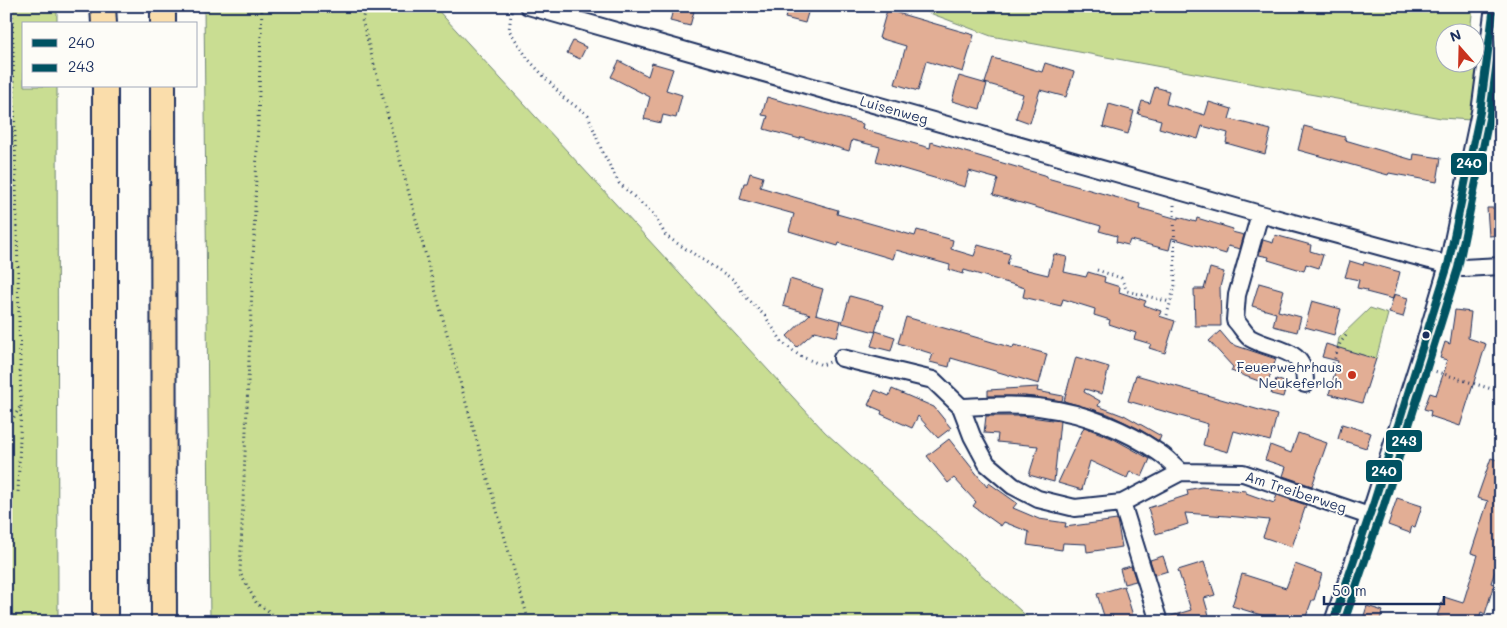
<svg xmlns="http://www.w3.org/2000/svg" width="1507" height="628" font-family="Mali,sans-serif">
<style>
.green{fill:#c9dd92;stroke:#728678}
.building{fill:#e2ae95;stroke:#1b2f5e}
.lines{fill:none;stroke-linecap:round;stroke-linejoin:round}
.minor-casing{stroke:#1b2f5e;stroke-width:20}
.highway-casing{stroke:#1b2f5e;stroke-width:28}
.path{stroke:#1b2f5e;stroke-width:3;stroke-dasharray:1 4;stroke-linecap:butt}
.minor{stroke:#fdfcf7;stroke-width:16}
.highway{stroke:#faddab;stroke-width:24}
.bus-1-casing{stroke:#fdfcf7;stroke-width:11}
.bus-2-casing{stroke:#fdfcf7;stroke-width:11}
.bus-1{stroke:#005262;stroke-width:8}
.bus-2{stroke:#005262;stroke-width:8}
.bus-dot{fill:#1b2f5e;stroke:#fdfcf7;stroke-width:2}
.poi-dot{fill:#c8321e;stroke:#fdfcf7;stroke-width:2}
.labels{text-anchor:middle;stroke-width:4;stroke-linejoin:round;paint-order:stroke}
.street-label{font-size:14px;fill:#1b2f5e;stroke:#fdfcf7}
.poi-label{font-size:14px;fill:#1b2f5e;stroke:#fdfcf7;text-anchor:end}
.line-badge{stroke:#fdfcf7;stroke-width:2}
.badge-label{font-size:14px;text-anchor:middle;font-weight:bold;fill:#fff}
</style>
<rect width="100%" height="100%" fill="#fdfcf7"/>
<filter id="ink" filterUnits="userSpaceOnUse"><feTurbulence type="fractalNoise" baseFrequency=".02" numOctaves="2"/><feDisplacementMap in="SourceGraphic" scale="10" xChannelSelector="R" yChannelSelector="G"/><feConvolveMatrix kernelMatrix="1 2 1 2 8 2 1 2 1" color-interpolation-filters="sRGB"/></filter>
<g filter="url(#ink)">
<path class="green" d="M6,6H57V24H24V86H57L58,622H6Z
M204,6H434L825,432L1033,622H210Z
M911,6H1473L1470,32H1444V62H1474L1475,53L1501,60V122L1441,118L991,36Z
M1370,308L1388,314L1376,359L1337,348L1339,338Z"/>
<path class="building" d="M674,6L694,11L690,26L670,21Z
M789,6H810L805,23L785,18Z
M887,10L974,35L963,72L926,61L918,91L895,84L906,46L879,38Z
M573,41L586,47L580,59L567,53Z
M993,58L1042,72L1045,63L1074,72L1066,97L1040,90L1030,123L1016,118L1023,94L985,83Z
M619,61L648,76L652,63L673,69L666,90L682,95L676,118L663,115L661,123L644,119L650,97L611,77Z
M959,76L987,84L980,109L952,101Z
M1155,87L1169,91L1166,104L1205,115L1209,102L1232,109L1229,119L1271,130L1265,154L1226,143L1228,133L1202,126L1198,139L1159,128L1161,120L1138,114L1142,101L1150,103Z
M767,97L863,124L862,129L930,148L931,142L1047,176V178L1140,204L1139,208L1178,219V217L1196,222L1197,218L1233,229L1232,232L1244,235L1240,249L1228,246L1226,254L1172,238L1169,250L1130,240L1128,245L1116,242L1117,236L1099,231L1101,226L993,195L998,179L969,171L965,187L876,161L880,147L852,140L849,151L801,137L800,139L764,129L768,116L762,115Z
M1109,104L1134,111L1128,134L1103,127Z
M1304,126L1345,137V140L1413,160L1414,154L1441,158L1437,182L1389,173L1388,175L1298,150Z
M750,173L763,177L760,187L838,210L837,214L915,236L917,230L953,240L951,249L974,256L978,245L1010,254L1007,265L1048,275L1054,254L1067,257L1064,272L1086,277L1088,272L1105,277L1104,282L1120,287L1119,292L1146,301L1144,305L1161,311L1159,316L1175,321L1165,353L1149,348L1151,344L1134,339L1136,333L1109,324L1110,320L1094,315L1095,309L1063,299L1061,306L1023,297L1025,288L964,270L963,274L949,270L950,265L896,250L893,259L839,243L838,246L789,231L794,214L740,199L744,183H747Z
M1487,208H1501V235L1489,236Z
M1275,235L1311,245L1310,251L1323,255L1319,268L1306,264L1304,271L1268,260L1269,257L1259,255L1263,240L1273,243Z
M1350,261L1363,265L1364,262L1400,272L1393,299L1366,292L1367,290L1357,288L1359,280L1345,277Z
M1210,268L1224,272L1220,287L1221,326H1195L1194,289H1204Z
M790,279L823,289L816,314L841,321L837,337L815,331L797,347L787,336L810,314L783,306Z
M1259,283L1284,290L1278,311L1301,317L1297,332L1273,326L1276,313L1252,306Z
M1394,294L1408,298L1403,317L1389,313Z
M850,296L883,305L875,332L842,323Z
M1312,301L1341,309L1334,335L1305,327Z
M1455,310L1471,312L1468,338L1486,344L1460,426L1430,416L1431,411L1424,409L1430,393L1436,395L1446,366L1445,365L1447,360L1440,358L1445,342L1450,344Z
M906,317L1013,348L1014,345L1047,354L1039,384L951,358L949,367L930,362L933,354L898,343Z
M876,331L895,337L891,351L871,346Z
M1220,331L1231,344L1276,359L1267,384L1231,371L1233,367L1209,341Z
M1326,344L1376,359L1362,403L1329,394L1338,361L1322,357Z
M1076,357L1109,367L1102,394L1085,389L1084,392L1100,401L1098,406L1124,416V415L1161,436L1159,441L1137,428L1108,414L1064,401Z
M1136,375L1277,415L1270,441L1234,431L1228,452L1203,445L1208,424L1128,401Z
M1276,379L1287,383L1283,397L1271,394Z
M1038,387L1037,391L1063,396L1062,401L1025,396H988V390Z
M892,389L934,407L951,428L938,438L918,416L912,428L881,414L882,411L868,405L875,390L889,396Z
M986,416H1023L1060,421L1054,482L1029,475L1038,446L997,442L998,434L984,433Z
M1342,424L1371,433L1366,448L1338,439Z
M1084,427L1114,439L1150,459L1142,477L1130,471L1127,478L1090,461L1082,490L1058,483Z
M1298,433L1327,443L1312,486L1283,476L1286,467L1265,460L1270,445L1291,453Z
M949,439L987,487L989,483L1017,503L1013,508L1039,519L1066,523L1065,527L1117,520L1122,547L1087,552L1086,544L1063,543L1062,550L1027,545L1029,532L1004,522L1001,526L973,506L976,502L954,478L948,483L927,456Z
M1491,458L1501,461V554L1491,583L1494,584L1485,614L1481,612L1478,622H1454L1437,616L1444,597L1463,603L1478,555L1471,553L1488,501L1477,498Z
M1201,487L1246,491V493L1274,503L1277,495L1306,505L1292,547L1263,537L1269,520L1227,516L1185,513L1188,524L1156,534L1148,508L1188,495L1187,490Z
M1397,498L1422,506L1415,527L1412,526L1410,533L1388,525Z
M1163,556L1168,571L1155,575L1150,560Z
M1204,562L1215,595L1204,598L1211,622H1169L1168,617L1191,610L1178,570Z
M1295,564L1322,574L1314,600H1312L1304,622H1283L1232,606L1242,574L1286,588Z
M1131,566L1136,581L1124,584L1120,569Z
M1124,586L1134,619L1127,622H1106L1097,594Z
M1367,606L1383,611L1379,622H1362Z"/>
<g class="lines">
<g class="minor-casing">
<path id="minor" d="M528,6L1260,214L1430,260L1463,268L1501,266
M1260,214L1237,295L1235,320C1240,325 1245,334 1250,338C1274,352 1306,346 1305,384
M842,358L933,380L961,407L972,436L987,464L1013,486L1038,499L1075,508L1122,503L1181,472L1243,473L1369,516
M961,407C989,406 1017,404 1045,408C1084,413 1126,430 1158,452C1166,457 1174,465 1181,472
M1122,503L1159,622
M1333,622L1374,502L1426,339L1448,265L1480,112L1494,6"/>
</g>
<g class="highway-casing">
<path id="highway" d="M103,6L104,24
M163,24V6
M105,86V622
M163,86L164,622"/>
</g>
<path class="path" d="M12,6L21,407L18,494
M262,6L253,264L240,573L257,604L286,622
M366,6L362,20L462,389L529,622
M512,7L509,30L528,59L564,98L588,115L602,151L619,183L654,215L666,236L734,280L746,297L765,316L783,343L800,356L822,365L830,362
M1097,270L1121,278L1127,291L1170,302
M1167,315L1175,285L1174,204
M1431,370L1498,391L1501,390
M1322,372L1332,367L1340,343L1348,333
M6,430L20,407"/>
<use href="#minor" class="minor"/>
<use href="#highway" class="highway"/>
<g class="bus-1-casing">
<path id="bus-1" d="M1333,622L1374,502L1448,265L1480,112L1494,6"/>
</g>
<g class="bus-2-casing">
<path id="bus-2" d="M1344,622L1384,505L1458,268L1490,114L1501,31"/>
</g>
<use href="#bus-1" class="bus-1"/>
<use href="#bus-2" class="bus-2"/>
</g>
</g>
<circle class="bus-dot" cx="1426" cy="335" r="4.5"/>
<circle class="poi-dot" cx="1352" cy="375" r="5"/>
<g class="labels">
<g class="street-label">
<text transform="translate(894 110) rotate(16)" y="5">Luisenweg</text>
<text transform="translate(1296 492) rotate(18)" y="5">Am Treiberweg</text>
</g>
<g class="poi-label">
<text x="1342" y="372">Feuerwehrhaus<tspan x="1342" dy="16">Neukeferloh</tspan></text>
</g>
</g>
<g class="line-badge">
<rect x="1450" y="152" width="38" height="24" rx="5" fill="#005262"/>
<rect x="1385" y="429" width="38" height="24" rx="5" fill="#005262"/>
<rect x="1365" y="459" width="38" height="24" rx="5" fill="#005262"/>
</g>
<g class="badge-label">
<text x="1469" y="168">240</text>
<text x="1404" y="446">243</text>
<text x="1384" y="476">240</text>
</g>
<rect width="1507" height="628" fill="none" stroke="#fdfcf7" stroke-width="25"/>
<rect x="12" y="12" width="1482" height="603" fill="none" stroke="#1b2f5e" stroke-width="2" filter="url(#ink)"/>
<rect x="22" y="22" width="175" height="65" fill="#fdfcf7" stroke="#a3aaba"/>
<rect x="32" y="39" width="25" height="8" fill="#005262" stroke="#a3aaba"/>
<text x="68" y="48" font-size="15" fill="#1b2f5e">240</text>
<rect x="32" y="64" width="25" height="8" fill="#005262" stroke="#a3aaba"/>
<text x="68" y="72" font-size="15" fill="#1b2f5e">243</text>
<g transform="translate(1460 48) rotate(340)"><circle r="24" fill="#fdfcf7" stroke="#a3aaba"/>
<path d="M0-4L9 19L0 12L-9 19Z" fill="#c8321e"/>
<text y="-8" font-size="14" font-weight="bold" text-anchor="middle" fill="#1b2f5e">N</text>
</g>
<path d="M1324 596v8h120v-8" fill="none" stroke="#1b2f5e" stroke-width="2.5"/>
<text x="1332" y="596" font-size="15" fill="#1b2f5e" stroke="#fdfcf7" stroke-width="4" paint-order="stroke">50 m</text>
</svg>
